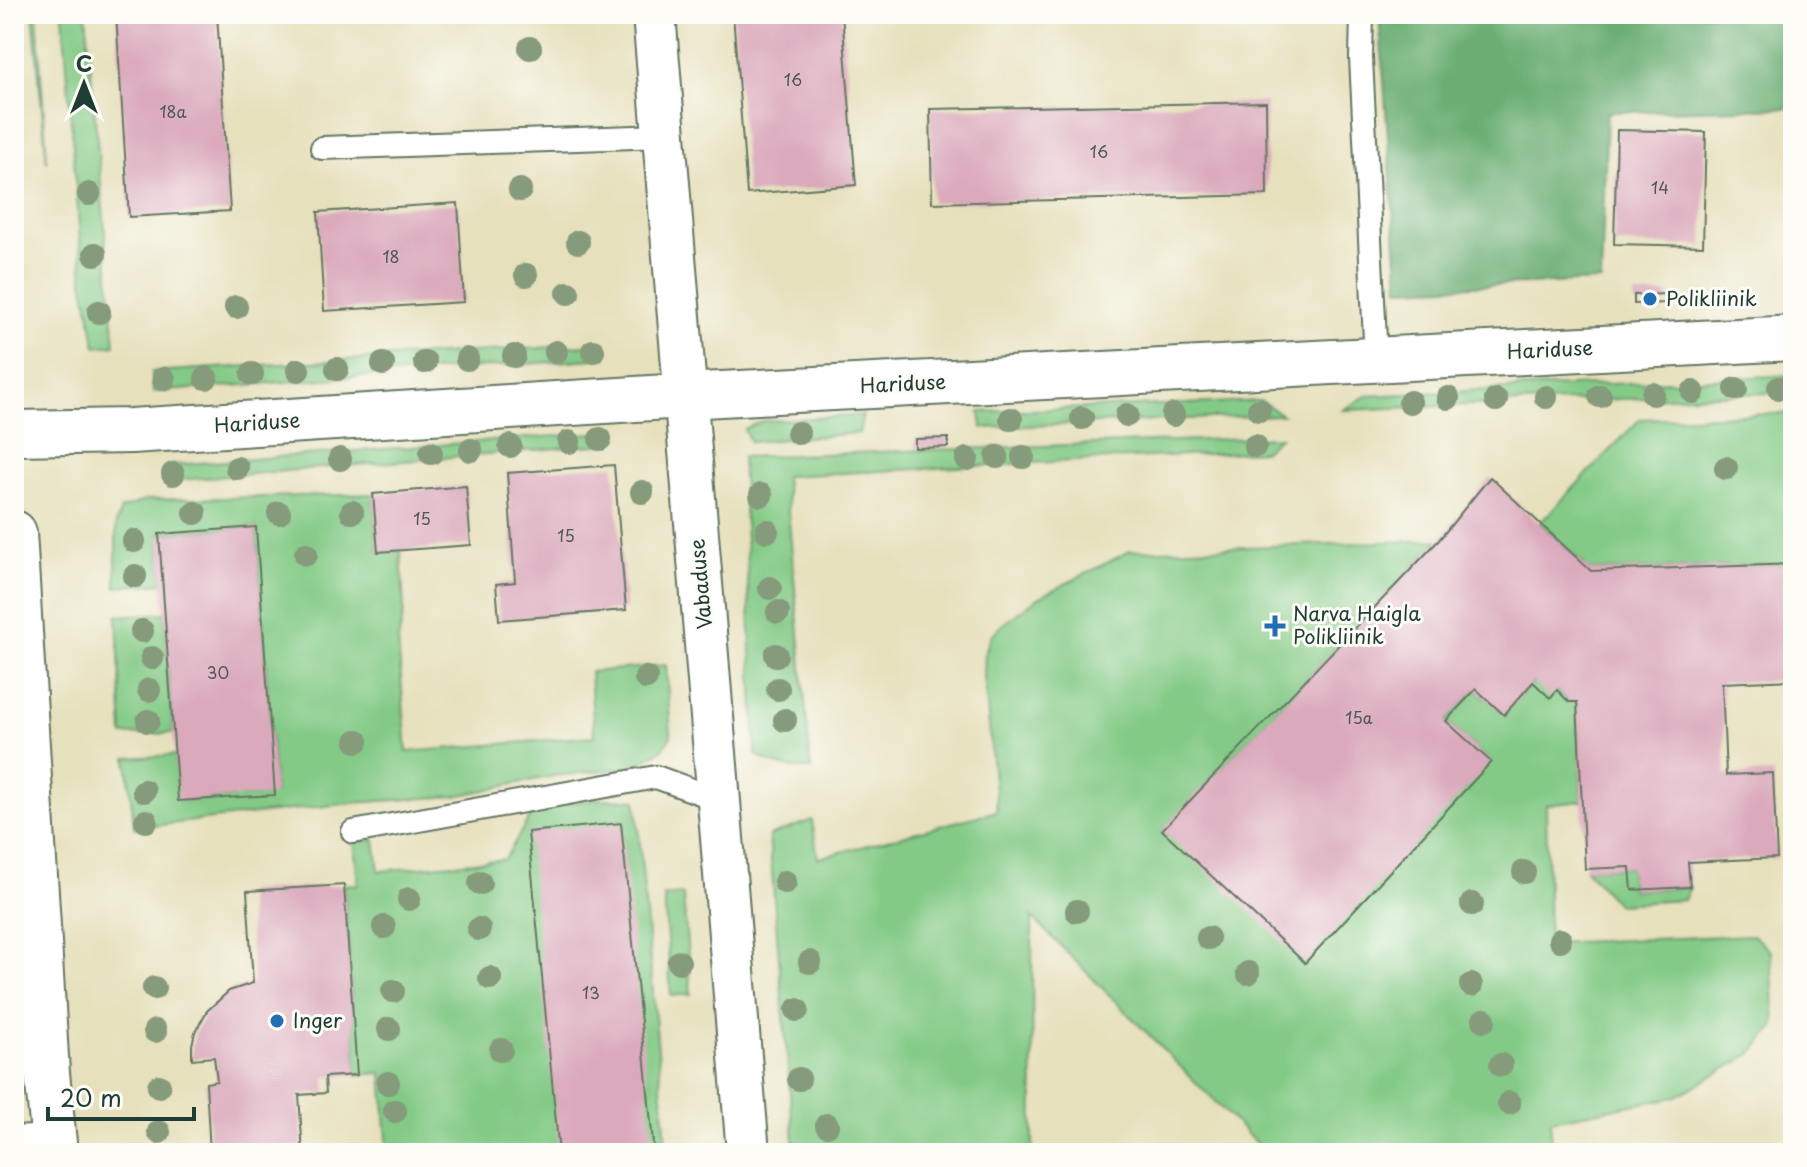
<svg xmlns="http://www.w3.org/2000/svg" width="1807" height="1167" font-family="'Playpen Sans',sans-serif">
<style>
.green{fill:#83ca86;stroke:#51845d;stroke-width:2}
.forest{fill:#6aae73;stroke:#447654;stroke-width:2}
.building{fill:#daa9bc}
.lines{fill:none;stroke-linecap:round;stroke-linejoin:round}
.lane-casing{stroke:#657664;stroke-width:26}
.street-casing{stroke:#657664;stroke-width:46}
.secondary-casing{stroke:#657664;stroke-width:48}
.lane{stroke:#fff;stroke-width:22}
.street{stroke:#fff;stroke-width:42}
.secondary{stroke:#fff;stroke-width:44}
.tree{fill:#869a7c}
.poi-dot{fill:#1f6fb2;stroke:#fdfcf7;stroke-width:3}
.labels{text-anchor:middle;stroke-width:6;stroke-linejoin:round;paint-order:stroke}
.number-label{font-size:16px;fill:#4e5856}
.poi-label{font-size:20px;fill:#1f3d34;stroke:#fdfcf7;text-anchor:start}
.street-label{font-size:20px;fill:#1f3d34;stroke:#fdfcf7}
</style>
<rect width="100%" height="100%" fill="#fdfcf7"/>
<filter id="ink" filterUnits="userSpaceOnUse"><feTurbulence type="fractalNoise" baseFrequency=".0125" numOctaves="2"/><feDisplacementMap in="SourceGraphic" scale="16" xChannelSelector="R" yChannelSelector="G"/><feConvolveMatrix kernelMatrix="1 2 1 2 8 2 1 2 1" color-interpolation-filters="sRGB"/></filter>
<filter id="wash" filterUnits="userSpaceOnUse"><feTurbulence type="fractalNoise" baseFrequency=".006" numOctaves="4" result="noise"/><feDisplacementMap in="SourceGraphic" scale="32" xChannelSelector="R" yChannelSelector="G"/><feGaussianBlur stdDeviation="1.8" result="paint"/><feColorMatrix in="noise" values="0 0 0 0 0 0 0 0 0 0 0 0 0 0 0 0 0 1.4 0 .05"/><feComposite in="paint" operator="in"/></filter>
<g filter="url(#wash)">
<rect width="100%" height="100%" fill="#e6e0bc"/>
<path class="green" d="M33,14H37L47,162Z
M63,14H86L115,345L96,347L83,280Z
M602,344L605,358L153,392L152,372Z
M1793,375V392L1343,410L1366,396Z
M1261,401L1282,415L982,428L980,412Z
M1793,413V564L1591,571L1540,523L1640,419Z
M863,415L859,433L750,442L744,429L762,421Z
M607,432V444L168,481L167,468L173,465Z
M1280,437L1264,451L785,476L811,769C789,769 775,766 756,755L742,457Z
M373,494L378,552L401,550L404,611L398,641L407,752L594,736L590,672L666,665L671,736L662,750L632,767L553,776L456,796L352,803L134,828L127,758L175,755L179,801L275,794L256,527L159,534L163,583L116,587V523L121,509L147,500Z
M1439,540L1163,830L1490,762L1446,721L1476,689L1504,714L1533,682L1557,690L1569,702H1577L1582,801L1546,805L1549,943L1753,935L1771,952L1775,1026L1751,1054L1675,1097L1551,1120L1550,1153H1261L1263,1150L1032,917L1033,1153H795L769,836L812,820L818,858L997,811L984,675L985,653L991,635L1003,624L1039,597L1130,551Z
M165,613L173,733L123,735L117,616Z
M599,799L636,800L667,1153H388L382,1073L357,1075L344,885L358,884L354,841L375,840L379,871L505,859L535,808Z
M1630,867L1632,890L1690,887L1684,900L1617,904L1585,869Z
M683,895L691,994L671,996L664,896Z"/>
<path class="forest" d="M1379,14H1793V108L1607,112L1601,281L1399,289Z"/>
<g id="blocks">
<path class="building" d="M116,14H217L230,211L129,217Z
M733,14H842L856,185L747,194Z
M1266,102L1267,195L932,203L930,109Z
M1617,130L1706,132L1703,246L1614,244Z
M458,203L464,302L324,311L318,212Z
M1667,294V303L1634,304V295Z
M948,438V447L915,448V439Z
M614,465L626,610L499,620L496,584L515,582L507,473Z
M1490,477L1591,571L1793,564V680L1722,683L1726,775L1773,773L1777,858L1688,862L1690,887L1632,890L1630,867L1585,869L1577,702H1569L1557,690L1550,698L1533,682L1504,715L1476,689L1446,721L1491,762L1305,963L1162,830L1439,540Z
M466,486L471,545L378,552L373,494Z
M256,527L275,795L178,801L159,534Z
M621,823L654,1153H559L528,832Z
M344,885L357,1075L325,1077L326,1093L299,1095L303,1153H210L206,1083L217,1081L214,1057L192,1059V1045L195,1032L207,1011L229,991L253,983L247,891Z"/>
</g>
</g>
<g filter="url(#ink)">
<use href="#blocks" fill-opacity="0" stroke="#657664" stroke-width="2"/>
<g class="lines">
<g class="lane-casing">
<path id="lane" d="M1362,14L1361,58L1376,360
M322,148L663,136
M353,832L656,777L722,801"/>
</g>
<g class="street-casing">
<path id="street" d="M654,14C683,394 719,773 748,1153
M14,1148L55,1146"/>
</g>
<g class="secondary-casing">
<path id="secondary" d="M14,433L131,431L683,396L1793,338
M14,533L47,1073L55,1153"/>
</g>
<use href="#lane" class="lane"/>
<use href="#street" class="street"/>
<use href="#secondary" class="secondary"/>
</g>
<g class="tree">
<circle cx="530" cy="48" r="12"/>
<circle cx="520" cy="190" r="12"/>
<circle cx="89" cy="194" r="12"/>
<circle cx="578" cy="242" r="12"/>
<circle cx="95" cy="254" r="12"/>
<circle cx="526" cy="275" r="12"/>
<circle cx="568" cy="293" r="12"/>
<circle cx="236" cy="307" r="12"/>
<circle cx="99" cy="312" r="12"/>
<circle cx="593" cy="351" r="12"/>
<circle cx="556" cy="352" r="12"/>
<circle cx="514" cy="356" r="12"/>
<circle cx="467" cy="359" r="12"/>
<circle cx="425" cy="362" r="12"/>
<circle cx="383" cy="364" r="12"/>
<circle cx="337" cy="369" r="12"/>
<circle cx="298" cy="370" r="12"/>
<circle cx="252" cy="374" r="12"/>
<circle cx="206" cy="378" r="12"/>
<circle cx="164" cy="379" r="12"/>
<circle cx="1779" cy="388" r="12"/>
<circle cx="1736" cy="389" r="12"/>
<circle cx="1693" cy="392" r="12"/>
<circle cx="1653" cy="394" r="12"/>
<circle cx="1600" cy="396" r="12"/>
<circle cx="1546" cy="397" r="12"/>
<circle cx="1448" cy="398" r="12"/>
<circle cx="1496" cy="400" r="12"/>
<circle cx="1410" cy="402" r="12"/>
<circle cx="1259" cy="410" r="12"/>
<circle cx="1127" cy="415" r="12"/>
<circle cx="1173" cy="415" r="12"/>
<circle cx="1082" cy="418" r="12"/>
<circle cx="1011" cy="419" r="12"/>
<circle cx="798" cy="433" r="12"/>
<circle cx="600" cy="439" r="12"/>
<circle cx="569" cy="442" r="12"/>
<circle cx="510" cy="446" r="12"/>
<circle cx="1255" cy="446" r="12"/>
<circle cx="471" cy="450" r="12"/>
<circle cx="431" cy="453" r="12"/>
<circle cx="997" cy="457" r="12"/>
<circle cx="1023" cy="457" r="12"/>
<circle cx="340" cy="459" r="12"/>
<circle cx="967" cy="459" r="12"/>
<circle cx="237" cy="468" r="12"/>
<circle cx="1726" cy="468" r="12"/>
<circle cx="173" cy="474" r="12"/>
<circle cx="642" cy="492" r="12"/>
<circle cx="761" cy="495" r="12"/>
<circle cx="352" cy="512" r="12"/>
<circle cx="195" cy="513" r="12"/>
<circle cx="279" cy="513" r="12"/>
<circle cx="767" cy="531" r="12"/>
<circle cx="134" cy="541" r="12"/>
<circle cx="306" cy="554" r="12"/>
<circle cx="135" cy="576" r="12"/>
<circle cx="770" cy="588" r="12"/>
<circle cx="778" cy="612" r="12"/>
<circle cx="142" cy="631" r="12"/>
<circle cx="776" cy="655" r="12"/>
<circle cx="152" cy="658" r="12"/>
<circle cx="646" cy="678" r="12"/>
<circle cx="778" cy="689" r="12"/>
<circle cx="149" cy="690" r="12"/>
<circle cx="785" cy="720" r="12"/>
<circle cx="148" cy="721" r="12"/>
<circle cx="357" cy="741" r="12"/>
<circle cx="144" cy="791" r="12"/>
<circle cx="146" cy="821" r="12"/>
<circle cx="1524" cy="872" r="12"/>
<circle cx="785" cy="882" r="12"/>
<circle cx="480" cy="883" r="12"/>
<circle cx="409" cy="899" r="12"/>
<circle cx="1472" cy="904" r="12"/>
<circle cx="1077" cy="911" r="12"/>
<circle cx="384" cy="927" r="12"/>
<circle cx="479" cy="929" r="12"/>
<circle cx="1208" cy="938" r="12"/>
<circle cx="1560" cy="940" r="12"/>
<circle cx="679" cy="962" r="12"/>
<circle cx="810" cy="962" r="12"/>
<circle cx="1248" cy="973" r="12"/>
<circle cx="490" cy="978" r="12"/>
<circle cx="1471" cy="985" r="12"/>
<circle cx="154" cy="988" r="12"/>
<circle cx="393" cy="991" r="12"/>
<circle cx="797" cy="1010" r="12"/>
<circle cx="1484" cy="1020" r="12"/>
<circle cx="389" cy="1029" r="12"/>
<circle cx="155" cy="1031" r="12"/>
<circle cx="501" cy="1050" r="12"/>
<circle cx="1501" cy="1065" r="12"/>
<circle cx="799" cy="1079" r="12"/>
<circle cx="388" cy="1083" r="12"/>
<circle cx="159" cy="1086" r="12"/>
<circle cx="1509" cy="1103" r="12"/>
<circle cx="395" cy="1111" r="12"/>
<circle cx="827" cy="1125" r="12"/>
<circle cx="159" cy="1132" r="12"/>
</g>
</g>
<g class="poi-dot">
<circle cx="1650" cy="299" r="8"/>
<path d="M1271 614h8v8h8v8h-8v8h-8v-8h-8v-8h8z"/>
<circle cx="277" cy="1021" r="8"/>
</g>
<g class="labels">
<g class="number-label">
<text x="793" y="86">16</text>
<text x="173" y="118">18a</text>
<text x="1099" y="158">16</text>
<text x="1660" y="194">14</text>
<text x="391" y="263">18</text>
<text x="422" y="525">15</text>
<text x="566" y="542">15</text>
<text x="218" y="679">30</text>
<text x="1359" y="724">15a</text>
<text x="591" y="999">13</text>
</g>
<g class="poi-label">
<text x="1666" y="306">Polikliinik</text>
<text x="1293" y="621">Narva Haigla<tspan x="1293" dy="23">Polikliinik</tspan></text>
<text x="293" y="1028">Inger</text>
</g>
<g class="street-label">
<text transform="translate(1550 350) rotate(-3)" y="7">Hariduse</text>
<text transform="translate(903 384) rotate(-3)" y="7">Hariduse</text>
<text transform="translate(257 423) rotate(-4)" y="7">Hariduse</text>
<text transform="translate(701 584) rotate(-95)" y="7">Vabaduse</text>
</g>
</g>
<rect width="1807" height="1167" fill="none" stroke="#fdfcf7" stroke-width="48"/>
<g transform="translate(84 84)" stroke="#fdfcf7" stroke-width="6" paint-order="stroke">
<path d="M0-6L14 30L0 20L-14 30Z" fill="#1f3d34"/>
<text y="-12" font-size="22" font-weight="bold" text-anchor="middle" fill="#1f3d34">С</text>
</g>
<path d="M48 1107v12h146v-12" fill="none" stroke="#1f3d34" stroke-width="4"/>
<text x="60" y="1107" font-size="24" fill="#1f3d34" stroke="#fdfcf7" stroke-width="6" paint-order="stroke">20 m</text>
</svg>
